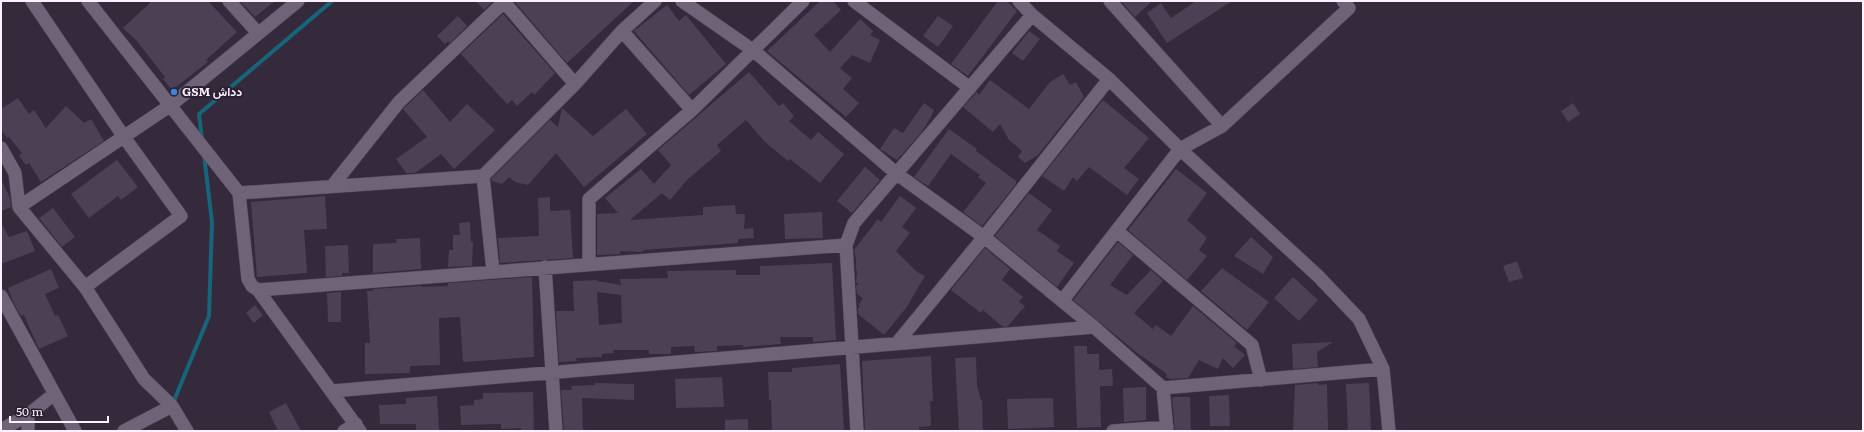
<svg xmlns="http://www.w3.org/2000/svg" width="1864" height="432" font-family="Literata,Vazirmatn,serif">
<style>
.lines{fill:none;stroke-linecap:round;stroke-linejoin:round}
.stream{stroke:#17657a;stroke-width:4}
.building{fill:#4c4154;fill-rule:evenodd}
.minor-casing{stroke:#514857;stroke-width:14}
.minor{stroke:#6f6377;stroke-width:13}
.shop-dot{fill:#3f7fe0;stroke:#2a2031;stroke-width:1.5}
.labels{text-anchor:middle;stroke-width:4;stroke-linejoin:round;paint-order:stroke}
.poi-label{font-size:12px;font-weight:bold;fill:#f9f2fe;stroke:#2a2031;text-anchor:start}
</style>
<rect width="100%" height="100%" fill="#342a3c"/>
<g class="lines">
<path class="stream" d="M202,139L199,114L332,1
M173,403L209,316L212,222L204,155"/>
</g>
<path class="building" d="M152,1H208L237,32L206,60L208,62L172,90L163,79L165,77L136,40L123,28Z
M240,1H275L255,17Z
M476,1H493L484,10Z
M514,1H634L567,63Z
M820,1H833L841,10L814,35L830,52L860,19L873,31L870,35L880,40L870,63L852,55L840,68L852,78L843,89L859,103L846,117L767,51Z
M998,1H1007L1017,11L968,76L951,64Z
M1121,1H1152L1135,17Z
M1196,1H1232L1167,43L1147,13L1161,3L1171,18Z
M667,5L679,21L686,15L726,64L689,95L634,31Z
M503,14L555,73L534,95L532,92L517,106L512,100L507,104L461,54Z
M458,16L467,26L450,43L448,41L445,44L437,36Z
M938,16L953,26L938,47L923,36Z
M1029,31L1040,39L1023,61L1012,53Z
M749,72L779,106L783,103L794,116L789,121L811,140L818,132L844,154L820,183L790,159L788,161L765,142L746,120L717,145L721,151L688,179L670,200L662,193L630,220L703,215V207L735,205L736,214H745L744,229L753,228L754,238L738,239V243L643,250V252L620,251V254L597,255V214L618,213L605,198L641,169L654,184L671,165L658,150Z
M1063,74L1070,85L1076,82L1084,97L1038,155L1025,163L1018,157L1022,151L1009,140L1000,124L993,132L963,107L977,92L979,95L990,80L1029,109L1050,82Z
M423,90L450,122L467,104L495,130L454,169L441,154L415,173H406L396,159L427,137L403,109Z
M18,98L29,114L34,110L46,128L66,106L84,123L91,119L104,141L41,182L29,163L26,165L19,156L22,153L9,137L7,138L1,129V109Z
M1103,100L1149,138L1124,168L1139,179L1127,195L1089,167L1077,181L1073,177L1064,191L1042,176Z
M924,103L934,110L931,117L921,133L897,160L880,149L894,128L903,133Z
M1573,103L1580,114L1568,122L1561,111Z
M562,108L593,136L626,109L647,134L584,187L556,153L528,185L515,182L509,177L502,184L492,181L491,179L550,120L558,127Z
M949,129L977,149L976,151L1016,181V184L982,226L963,212L986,183L978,177L980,175L951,154L928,186L914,177Z
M117,160L138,187L121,200L118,196L89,218L71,194Z
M865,167L880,180L852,213L837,201Z
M1176,169L1207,193L1187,220L1207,238L1199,250L1207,256L1187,280L1128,230Z
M1,179L10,198L11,207L1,211Z
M1029,193L1052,210L1037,230L1060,246L1057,251L1074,263L1057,287L995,236Z
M325,196L327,229L304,230L307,273L257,277L251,202Z
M900,196L916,208L902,227L910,233L896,251L917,272L925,276L906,308L884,335L858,314V309L860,306L858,305L863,298L857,294L856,286L858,284L856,282L857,271L856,270V259L854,250L878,219L881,222Z
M550,197V211L570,210L573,258L500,263L498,238L539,236L538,198Z
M53,208L75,237L62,247L39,218Z
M822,212L823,238L785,239L784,214Z
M470,222L471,242H473L472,266L448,267L449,250H453V235H460L459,223Z
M1,223L9,237L27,231L35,251L1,264Z
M1251,237L1273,257L1263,274L1234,256Z
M420,238L421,269L373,273V244L397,243L396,239Z
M1118,242L1133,255L1110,285L1127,295L1151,270L1163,281L1134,313L1153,329L1156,325L1171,336L1193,306L1237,343L1234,346L1245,355L1233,368L1223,358L1218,369L1199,360L1188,378L1170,379L1166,377L1167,374L1136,352L1073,300Z
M348,245L349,273H342V276L326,277L325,246Z
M985,248L1010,269L1002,280L1023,297L1019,302L1025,306L1008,326L1003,327L983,310L981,313L951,290Z
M1517,261L1523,278L1509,282L1503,266Z
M832,263L836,340L813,342V337H780L781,344L743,347V345L717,346V351L695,352L694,346L671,347V354H649V350H613L614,353L602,354V357L576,358L577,361L559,362L556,311H574L573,281L597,280V281L621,285L620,279L668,278L667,271L736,270V275H760V266ZM597,292L621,295L622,323L599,325Z
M1222,268L1269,302L1247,330L1201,291Z
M51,269L59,288L45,294L55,316L58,315L68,336L39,349L24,315L21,316L13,302L8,288Z
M532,277L534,357L463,362L460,317L439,318L440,365L410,366V373L365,374V343H370L367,291H373V289L422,286V287L448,286V283Z
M1293,277L1318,300L1299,321L1274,298Z
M341,292V322H328L327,293Z
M255,305L263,315L254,323L246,313Z
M1333,342L1317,352L1318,367L1293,369L1292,344Z
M1074,346H1087V354H1099V370L1112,369L1113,386H1100L1101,427L1077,428Z
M931,356L933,401H930L931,426L919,427V431H865L862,361Z
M976,357L977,386L981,400H982L983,431H959L955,358Z
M840,364L844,431H772L771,400H769L768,372H792V368Z
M722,377L724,407L676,408L675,379Z
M595,383L634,384V400L582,398L583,431H564L561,390H572L571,386L595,385Z
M1318,383V385L1327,384L1328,431H1293L1295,385Z
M1369,383L1371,431H1348L1346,384Z
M1146,387V420L1124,422L1123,388Z
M533,392L534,431H521V428L501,429V424L461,425L460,406L474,405V400L483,399V393Z
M1229,395L1230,426H1210L1209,396Z
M437,396L439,430L416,431V424H380L379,405L406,404V398Z
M1172,397H1190L1191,431H1175Z
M1053,398L1054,427L1008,429L1007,399Z
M286,403L301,431H278L269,412Z
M748,419V431H725V420Z"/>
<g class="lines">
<g class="minor-casing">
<path id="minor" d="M32,1L124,137L181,216L85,287
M88,1L239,193L248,279L252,286L258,290L360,431
M229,1L258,33
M682,1L754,51L897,174L984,237L1094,327L1163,388L1167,431
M854,1L970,88
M1019,1L1032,15L1109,79L1180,149L1318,276L1359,319L1383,369L1389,431
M1110,1L1222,126
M504,2L575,84
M622,31L692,110
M1,148L15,173L19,207
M333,185L399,102L505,1
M239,193L483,176
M1117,231L1252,345L1261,380
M589,264V199L692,110L803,1
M545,267L556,431
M493,271L483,176L575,84L622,31L655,1
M258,290L846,245
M1,296L75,431
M1062,301L1180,149L1222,126L1349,8L1343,1
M897,343L984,237L1109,79
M1163,388L1383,369
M332,391L1094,327
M28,415L54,394
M1,430L28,415V431
M124,431L172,406
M187,431L172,406L144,379L85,287L19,207L171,105L298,1
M344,431L356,424
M857,431L846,245L854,223L1032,15
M1113,431L1167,427"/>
</g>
<use href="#minor" class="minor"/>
</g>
<circle class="shop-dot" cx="174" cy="92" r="4"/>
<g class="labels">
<g class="poi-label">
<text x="182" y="96">GSM دداش</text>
</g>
</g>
<rect width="1864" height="432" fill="none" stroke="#f9f2fe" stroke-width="4"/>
<path d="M10 416v6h98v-6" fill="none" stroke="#f9f2fe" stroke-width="2"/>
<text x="16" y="416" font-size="12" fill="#f9f2fe" stroke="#2a2031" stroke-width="3" paint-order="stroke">50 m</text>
</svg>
